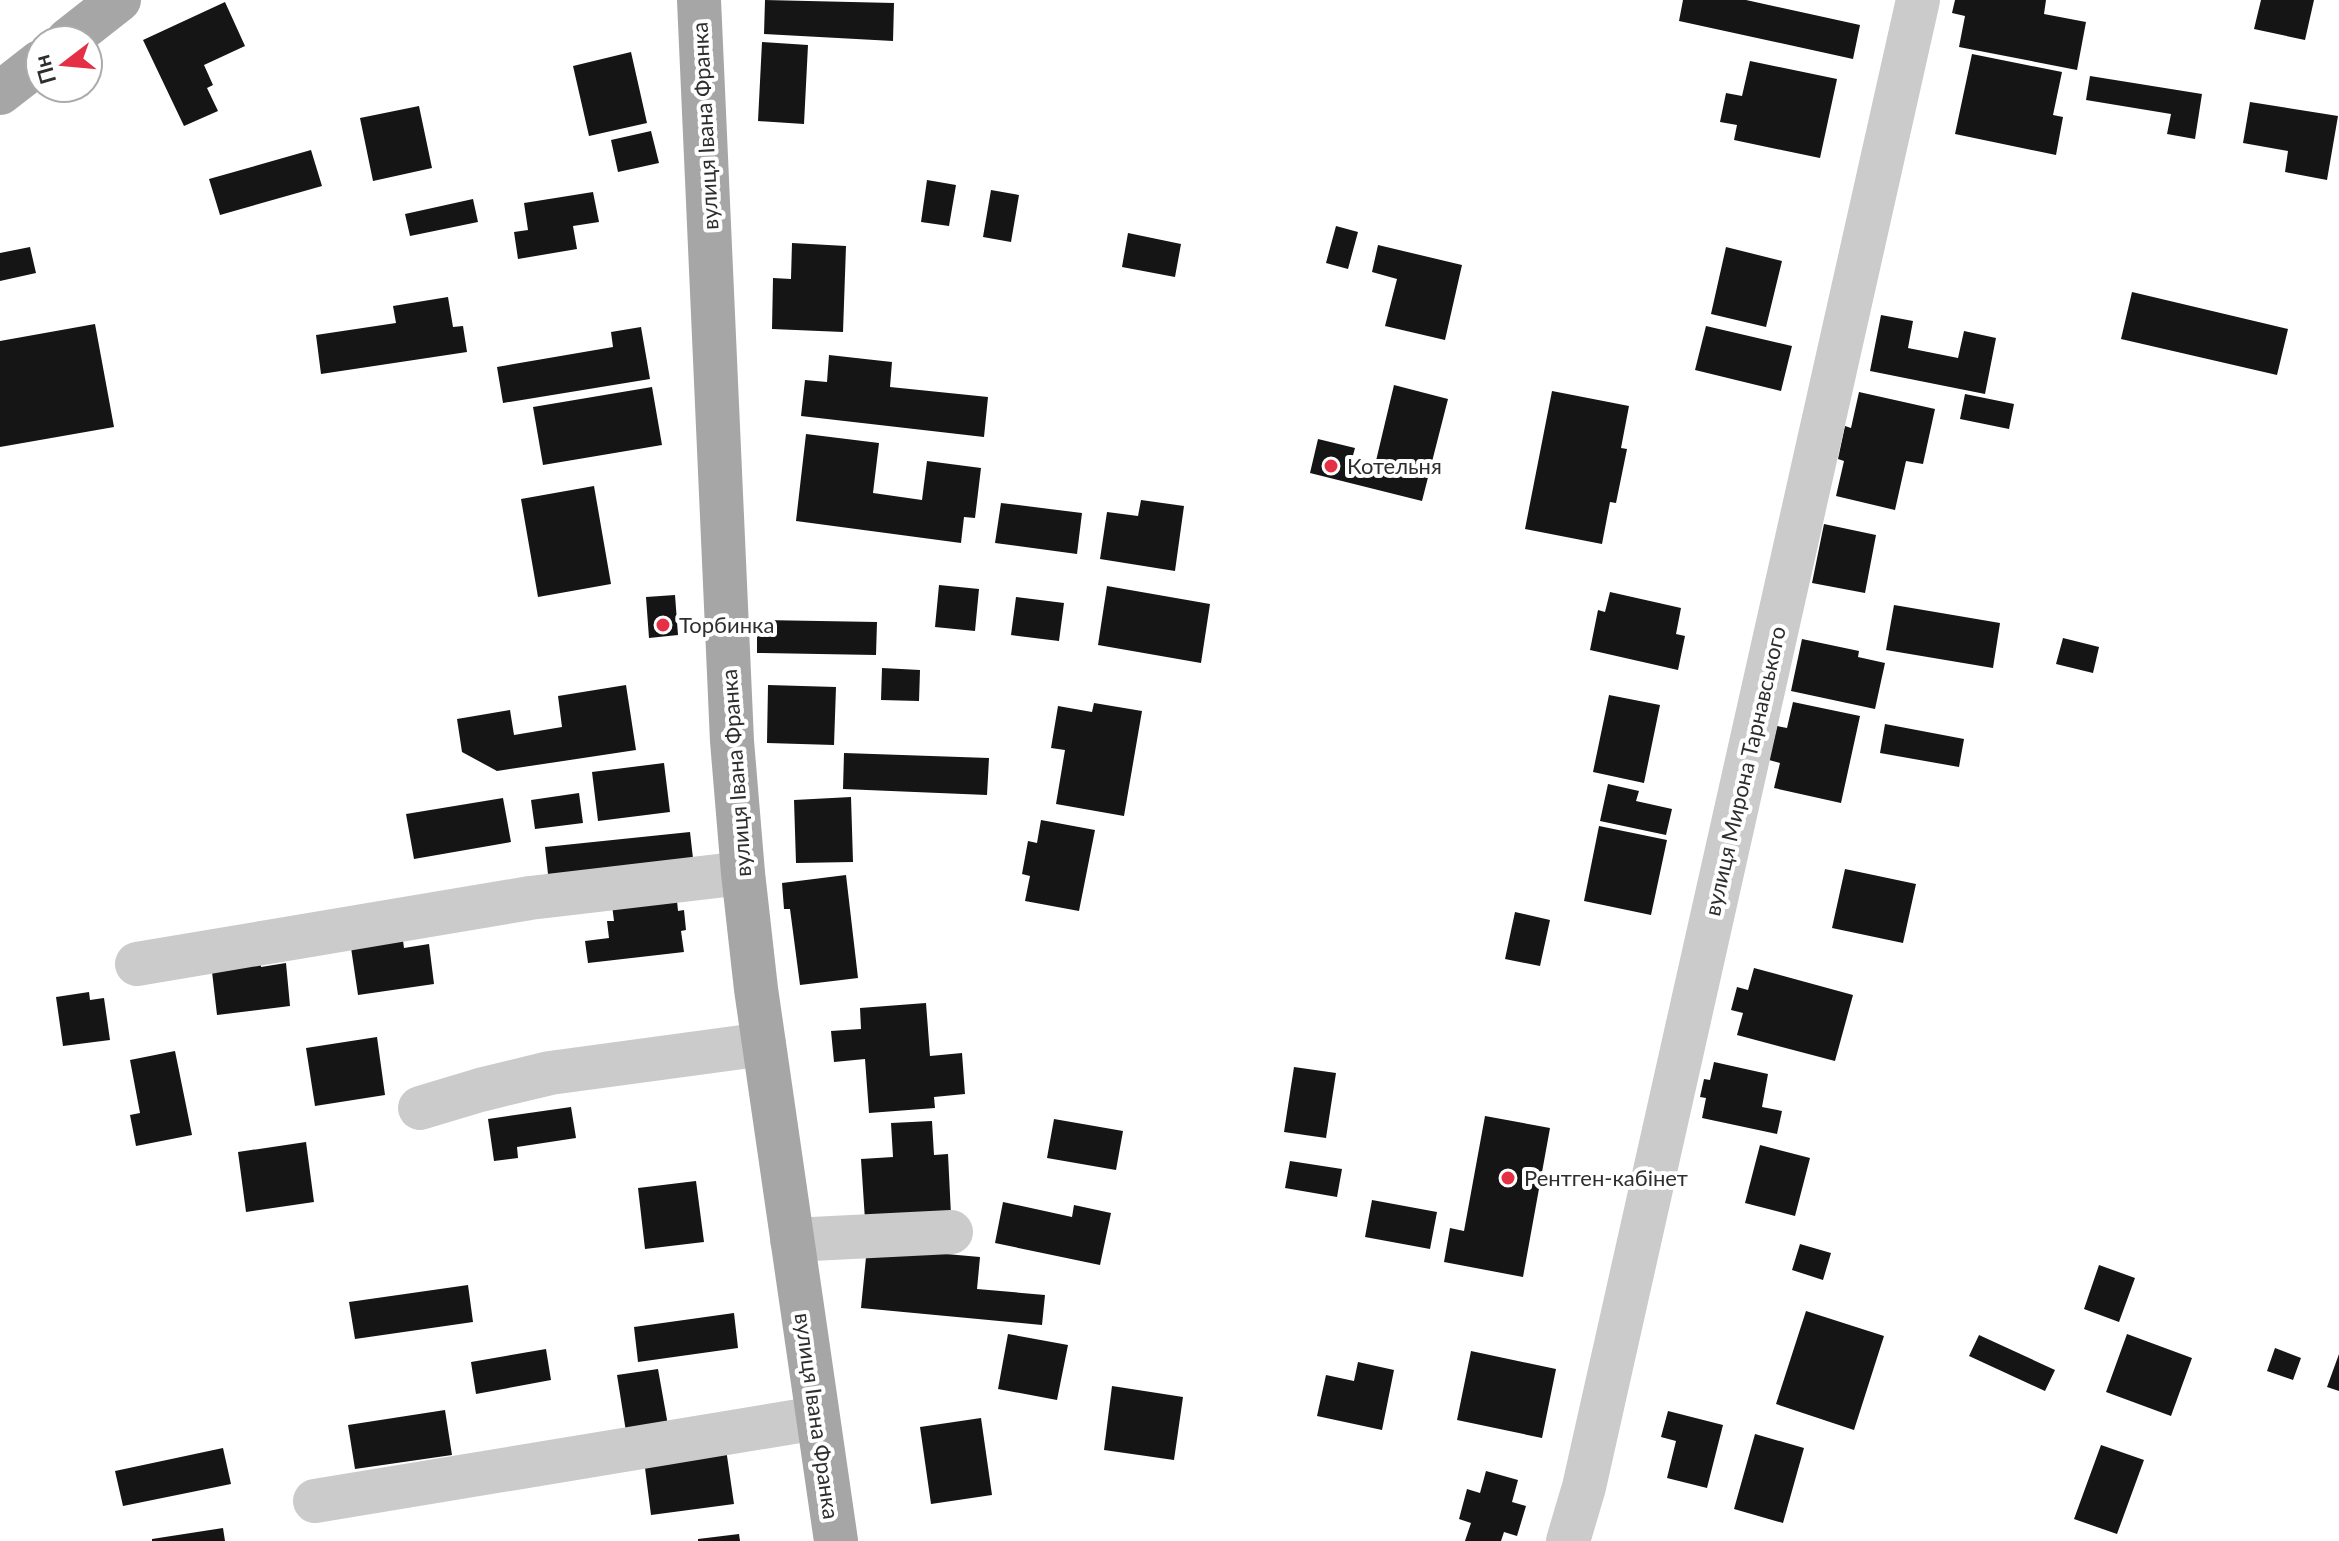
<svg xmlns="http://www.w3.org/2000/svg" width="2339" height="1541" font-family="Lato,sans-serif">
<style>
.building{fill:#151515}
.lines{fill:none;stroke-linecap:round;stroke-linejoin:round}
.minor{stroke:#cbcbcb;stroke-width:44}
.major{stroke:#a6a6a6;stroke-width:44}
.poi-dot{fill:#e52f44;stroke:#fff;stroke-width:3}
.labels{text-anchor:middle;stroke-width:8;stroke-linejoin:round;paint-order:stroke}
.street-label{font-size:22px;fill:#2e2e2e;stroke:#fff}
.poi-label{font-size:22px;fill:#2e2e2e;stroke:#fff;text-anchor:start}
</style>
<rect width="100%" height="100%" fill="#fff"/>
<path class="building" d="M765,0L894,3L893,41L764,34Z
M1683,0H1746L1860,25L1853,59L1679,21Z
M1955,0H2046L2044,14L2086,22L2077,70L1959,47L1965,16L1952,13Z
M2261,0H2314L2305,40L2254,29Z
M225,2L245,46L204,65L213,85L207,88L218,111L184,126L143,40Z
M762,42L808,45L804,124L758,121Z
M631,52L647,123L589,136L573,66Z
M1972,54L2062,72L2053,115L2063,117L2056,155L1955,134Z
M1750,61L1837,79L1820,158L1734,140L1737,125L1720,122L1726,93L1742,96Z
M2090,76L2202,94L2195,139L2167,134L2171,114L2086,100Z
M2250,102L2338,116L2327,180L2285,172L2288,151L2243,143Z
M419,106L432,168L373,181L360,118Z
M651,131L659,163L618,172L611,140Z
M311,150L322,186L220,215L209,179Z
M927,180L956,185L949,226L921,222Z
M991,190L1019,195L1011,242L983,237Z
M593,192L599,222L573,226L577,249L518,259L514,232L528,230L524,203Z
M473,199L478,222L410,236L405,214Z
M1336,226L1358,232L1348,269L1326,263Z
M1128,233L1181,244L1175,277L1122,267Z
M792,243L846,246L843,332L772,329L773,278L791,279Z
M1378,245L1462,265L1445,340L1385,326L1397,279L1372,272Z
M30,247L36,273L0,281V253Z
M1726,247L1782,261L1766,327L1711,314Z
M2132,292L2288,329L2277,375L2121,339Z
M448,297L453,327L463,326L467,352L321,374L316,335L396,323L393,306Z
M1881,315L1913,321L1908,348L1958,358L1964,331L1996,338L1985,394L1870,371Z
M95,324L114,427L0,447V341Z
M1706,326L1792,346L1781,391L1695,370Z
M641,327L650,379L503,403L497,367L613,347L611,332Z
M829,355L892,362L890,387L988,397L984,437L801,416L805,380L827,382Z
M1394,385L1448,399L1422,501L1310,473L1318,439L1355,448L1352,459L1375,465Z
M652,387L662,445L543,465L533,407Z
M1552,391L1629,406L1621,448L1627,449L1616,503L1610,502L1602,544L1525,529Z
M1859,392L1935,409L1923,464L1906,461L1895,510L1836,496L1844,461L1838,459L1845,426L1851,428Z
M1965,394L2014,404L2009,429L1960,419Z
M806,434L879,443L873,493L922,500L927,461L981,468L975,518L964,517L961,543L796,521Z
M594,486L611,584L538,597L521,499Z
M1141,500L1184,506L1175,571L1100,559L1107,512L1138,516Z
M1001,503L1082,513L1077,554L995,543Z
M1824,524L1876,535L1865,593L1812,583Z
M939,585L979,589L975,631L935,627Z
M1107,586L1210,604L1201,663L1098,645Z
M1610,592L1681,608L1676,634L1685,636L1678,670L1590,650L1598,610L1605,612Z
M675,595L678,635L649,638L646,597Z
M1016,597L1064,603L1059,641L1011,635Z
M1894,605L2000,623L1993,668L1886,650Z
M757,620L877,622L876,655L757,653Z
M2063,638L2099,647L2093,673L2056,664Z
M1802,639L1859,651L1858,657L1885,663L1875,709L1791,691Z
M882,668L920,670L919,701L881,700Z
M626,685L636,750L497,771L462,752L457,719L510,710L514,735L562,727L558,696Z
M768,685L836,687L834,745L767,743Z
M1609,695L1660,705L1644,783L1593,772Z
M1793,702L1860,716L1841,803L1774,788L1780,763L1769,760L1777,726L1787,728Z
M1094,703L1142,711L1124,816L1056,804L1065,750L1051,748L1058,706L1092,712Z
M1885,724L1964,739L1959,767L1880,753Z
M844,753L989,758L987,795L843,789Z
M664,763L670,812L598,821L592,772Z
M1608,784L1639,791L1636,801L1672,809L1666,835L1600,821Z
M579,793L583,823L535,829L531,800Z
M851,797L853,862L796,863L794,800Z
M503,798L511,842L414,859L406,814Z
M1041,820L1095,830L1079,911L1025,901L1030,876L1022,874L1028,841L1037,843Z
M1599,826L1667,840L1651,915L1584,901Z
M690,832L694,867L549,883L545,847Z
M1845,869L1916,884L1903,943L1832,928Z
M846,875L858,978L800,985L790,909H784L782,883Z
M676,890L678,911L684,910L686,930L681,931L684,952L588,963L585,941L609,938L607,921H614L611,897Z
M1515,912L1550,920L1540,966L1505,959Z
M402,933L404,948L429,944L434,984L358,995L350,941Z
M260,956L261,967L286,963L290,1006L217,1015L211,963Z
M1754,968L1853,995L1835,1061L1737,1035L1743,1013L1731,1010L1737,987L1748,990Z
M89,992L90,1000L104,998L110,1040L63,1046L56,997Z
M926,1003L930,1056L962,1053L965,1094L934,1097L935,1108L869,1113L865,1059L834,1062L831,1031L861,1029L860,1008Z
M377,1037L385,1095L315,1106L306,1048Z
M175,1051L192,1135L136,1146L130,1115L140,1113L130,1060Z
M1714,1062L1768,1074L1762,1107L1782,1111L1777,1134L1702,1118L1706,1098L1700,1097L1704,1079L1710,1080Z
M1294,1067L1336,1073L1326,1138L1284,1132Z
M571,1107L576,1138L517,1147L518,1158L494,1161L488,1119Z
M1485,1116L1550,1128L1523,1277L1444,1262L1450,1228L1464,1231Z
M1054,1119L1123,1131L1116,1170L1047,1158Z
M932,1121L934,1155L948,1154L951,1215L865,1220L861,1159L893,1157L891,1123Z
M306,1142L314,1202L246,1212L238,1152Z
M1760,1145L1810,1158L1795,1216L1745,1203Z
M1290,1161L1342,1169L1337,1197L1285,1188Z
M696,1181L704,1242L645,1249L638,1188Z
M1372,1200L1437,1212L1430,1249L1365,1237Z
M1003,1202L1072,1217L1074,1205L1111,1213L1100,1265L995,1243Z
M1800,1244L1831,1253L1823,1280L1792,1270Z
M867,1247L980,1257L977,1289L1045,1295L1042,1325L861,1308Z
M2099,1265L2135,1278L2119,1322L2084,1309Z
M468,1285L473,1322L355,1339L349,1302Z
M1806,1311L1884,1336L1854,1430L1776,1404Z
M734,1313L738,1348L638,1362L634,1327Z
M1008,1334L1068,1345L1057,1400L998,1389Z
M2127,1334L2192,1358L2171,1416L2106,1392Z
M1979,1335L2055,1370L2045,1391L1969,1356Z
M2275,1348L2301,1358L2293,1380L2267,1371Z
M546,1349L551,1380L476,1394L471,1362Z
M1471,1351L1556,1369L1542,1438L1457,1420Z
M2339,1354V1391L2327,1387Z
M1358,1362L1394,1370L1382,1430L1317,1416L1326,1375L1354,1381Z
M658,1369L669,1431L627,1438L617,1375Z
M1112,1386L1183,1397L1174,1460L1104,1450Z
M445,1410L452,1455L355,1469L348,1425Z
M1668,1411L1723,1425L1707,1488L1667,1478L1676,1441L1661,1437Z
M981,1418L992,1495L931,1504L920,1427Z
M1755,1434L1804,1448L1783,1523L1734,1509Z
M2101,1445L2144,1460L2117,1534L2074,1519Z
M223,1448L231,1484L123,1506L115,1471Z
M726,1449L734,1504L651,1515L644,1460Z
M1486,1471L1518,1480L1512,1502L1526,1506L1517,1536L1504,1532L1501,1541H1465L1471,1523L1459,1519L1467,1489L1480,1493Z
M223,1528L225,1541H152V1539Z
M739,1534L740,1541H698V1539Z"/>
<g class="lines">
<path class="minor" d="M137,964L530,898L743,873
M420,1108L480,1090L550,1073L764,1044
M792,1240L951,1232
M315,1501L817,1418
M1568,1541L1584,1487L1918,0"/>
<path class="major" d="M699,0L732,741L743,873L756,989L836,1541
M68,40L119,0
M0,93L40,62"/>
</g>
<g class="poi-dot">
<circle cx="1331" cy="466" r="8"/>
<circle cx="663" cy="625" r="8"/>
<circle cx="1508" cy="1178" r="8"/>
</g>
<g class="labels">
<g class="street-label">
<text transform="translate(705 126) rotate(-93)" y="8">вулиця Івана Франка</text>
<text transform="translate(1745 771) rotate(-77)" y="8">вулиця Мирона Тарнавського</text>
<text transform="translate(736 773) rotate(-94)" y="8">вулиця Івана Франка</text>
<text transform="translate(817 1416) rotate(82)" y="8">вулиця Івана Франка</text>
</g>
<g class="poi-label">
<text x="1347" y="474">Котельня</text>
<text x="679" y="633">Торбинка</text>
<text x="1524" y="1186">Рентген-кабінет</text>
</g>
</g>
<g transform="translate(64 64) rotate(254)"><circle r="38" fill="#ffffff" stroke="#ababab" stroke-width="2"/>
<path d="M0-6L14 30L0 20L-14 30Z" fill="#e52f44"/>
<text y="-12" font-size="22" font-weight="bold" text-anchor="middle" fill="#2e2e2e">Пн</text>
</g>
</svg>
